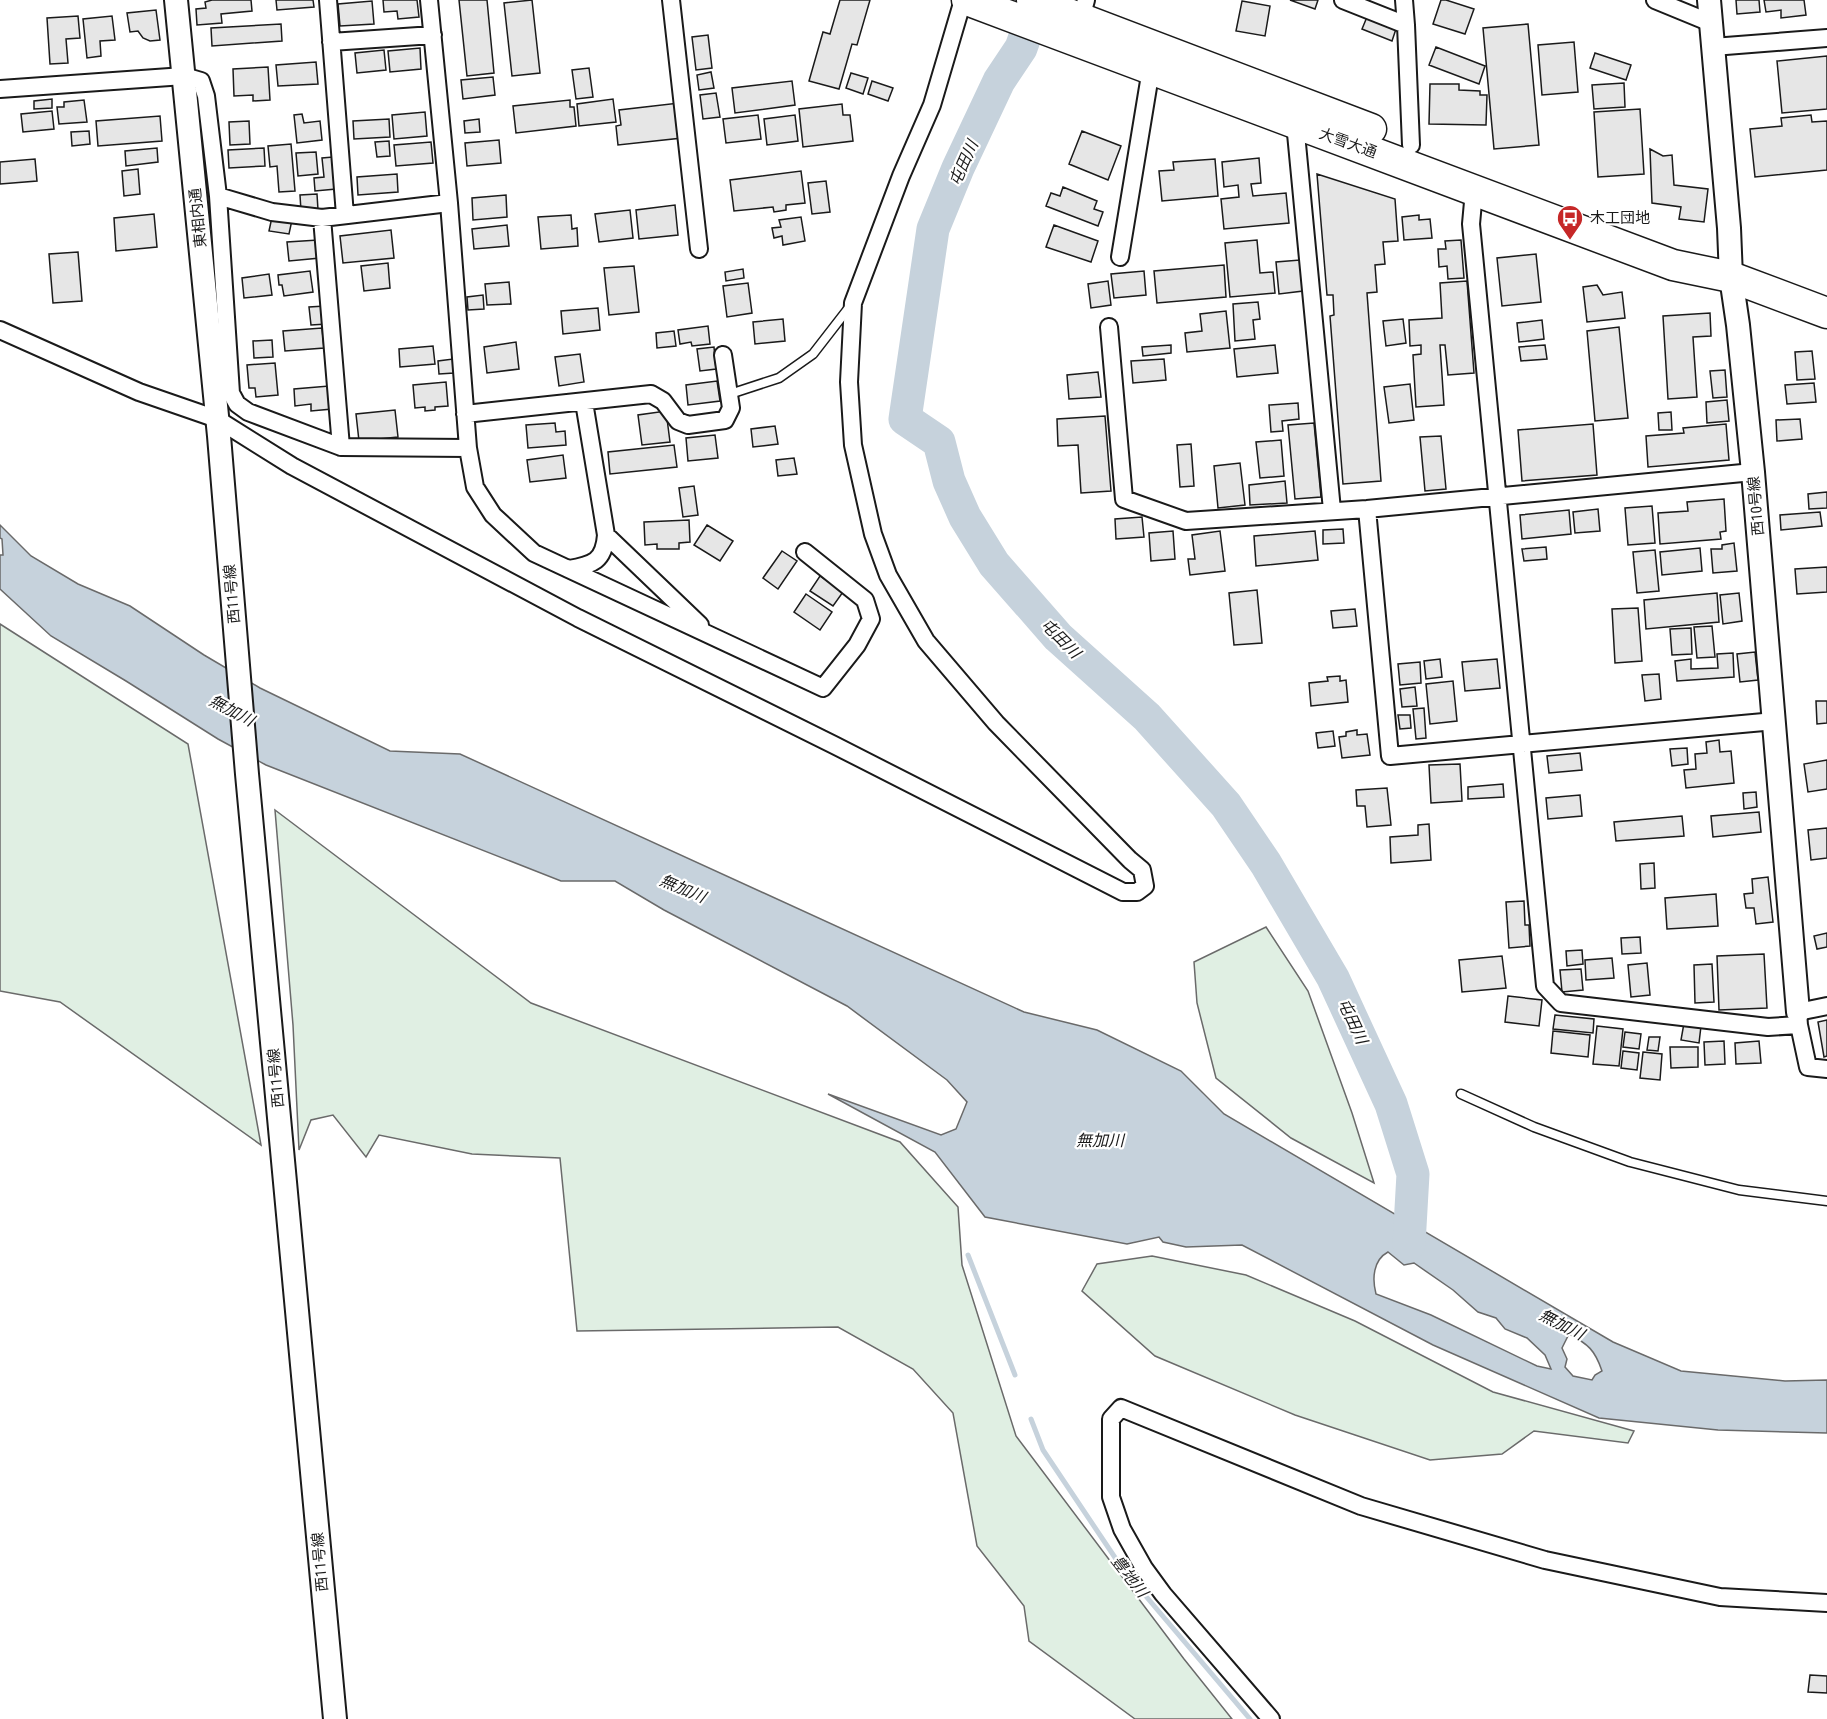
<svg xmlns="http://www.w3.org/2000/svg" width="1827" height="1719" font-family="'Roboto Condensed','Noto Sans JP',sans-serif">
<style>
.green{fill:#e0efe3;stroke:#6a6a6a;stroke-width:1.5}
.water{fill:#c6d2dc;stroke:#6a6a6a;stroke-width:1.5;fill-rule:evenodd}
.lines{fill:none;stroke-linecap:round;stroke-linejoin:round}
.stream{stroke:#c6d2dc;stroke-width:5}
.river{stroke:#c6d2dc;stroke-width:33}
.building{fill:#e6e6e6;stroke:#1a1a1a;stroke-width:1.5}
.lane-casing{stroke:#1a1a1a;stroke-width:11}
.street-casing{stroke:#1a1a1a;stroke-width:20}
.secondary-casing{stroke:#1a1a1a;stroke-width:26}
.highway-casing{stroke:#1a1a1a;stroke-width:33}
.lane{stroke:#fff;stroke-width:8}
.street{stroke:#fff;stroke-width:16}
.secondary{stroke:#fff;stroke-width:22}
.highway{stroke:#fff;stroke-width:30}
.labels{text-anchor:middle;stroke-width:4.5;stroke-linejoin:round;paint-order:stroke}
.street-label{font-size:15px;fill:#1a1a1a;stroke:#fff}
.poi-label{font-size:15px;fill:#1a1a1a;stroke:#fff;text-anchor:start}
.water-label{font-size:16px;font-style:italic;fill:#1a1a1a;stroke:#fff}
</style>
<rect width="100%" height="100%" fill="#fff"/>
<path class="green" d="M0,624L188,744L261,1145L60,1002L0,991Z
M275,810L531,1003L900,1142L958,1207L962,1265L1016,1436L1184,1659L1232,1719H1135L1029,1641L1024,1606L977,1546L953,1413L913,1369L838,1327L577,1331L560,1158L472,1154L379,1135L366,1157L333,1115L311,1120L299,1150L293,1025Z
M1266,927L1308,991L1352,1113L1374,1183L1291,1138L1216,1078L1197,1003L1194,962Z
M1152,1256L1246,1275L1355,1321L1493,1392L1634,1431L1628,1443L1534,1431L1502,1454L1430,1460L1295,1415L1155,1356L1082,1291L1097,1264Z"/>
<path class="water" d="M0,525L31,556L78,584L130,606L204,655L260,688L390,751L460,754L1024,1012L1097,1030L1181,1071L1224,1114L1613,1342L1681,1371L1785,1381L1827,1380V1433L1718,1430L1599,1418L1433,1345L1242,1245L1186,1247L1163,1242L1159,1237L1127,1244L985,1217L935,1152L828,1094L941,1135L956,1129L967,1102L947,1080L847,1006L664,910L615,881H561L266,765L218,739L126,681L51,636L0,589V555H3L2,539L0,538ZM1388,1252L1404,1265L1414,1263L1453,1290L1478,1312L1496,1318L1505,1329L1527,1338L1545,1355L1551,1369L1537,1366L1431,1315L1376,1294C1372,1279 1373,1260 1388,1252ZM1569,1334C1588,1344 1595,1350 1602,1371L1595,1375L1592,1380L1573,1376L1565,1367L1567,1359L1562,1348Z"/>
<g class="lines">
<path class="stream" d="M968,1255L1015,1375
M1031,1419L1043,1450L1122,1568L1250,1719"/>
<path class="river" d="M1038,0L1021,48L999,81L958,168L933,229L905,419L939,442L949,481L965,517L994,564L1058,637L1147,717L1226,805L1266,864L1333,978L1391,1104L1413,1174L1409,1244"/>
</g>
<path class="building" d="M212,0H251L252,11L221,14L222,23L197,25L196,9L206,8L205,2Z
M276,0H313L314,7L277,10Z
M383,0H417L419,17L398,19L397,11L384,12Z
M459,0H487L494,73L467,76Z
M532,0L540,73L512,76L504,3Z
M840,0H870L857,45L852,44L839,89L809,81L823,32L830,34Z
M1290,0H1318L1315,9Z
M1441,0H1446L1474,9L1465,34L1433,24Z
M1736,0H1759L1760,12L1737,14Z
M1764,0H1804L1806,15L1781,18V10L1766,12Z
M372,1L374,24L340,26L338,4Z
M1242,1L1270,6L1265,36L1236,31Z
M156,10L160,40L150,41L143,38L138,31L130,32L127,13Z
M78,16L80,38L66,39L68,63L50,64L47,18Z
M112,16L115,40L100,41L101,56L87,58L83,19Z
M1367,17L1396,29L1392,41L1362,29Z
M281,24L282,41L212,46L211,28Z
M1528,24L1539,145L1494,149L1483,28Z
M708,35L712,68L696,70L692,37Z
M1574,42L1578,92L1542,95L1538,45Z
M1436,47L1485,66L1479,84L1429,65Z
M420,48L421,69L390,72L388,51Z
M384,50L386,70L357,73L355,53Z
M1595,53L1631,65L1626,80L1590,68Z
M1827,56V109L1782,113L1777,61Z
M316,62L318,84L278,86L276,65Z
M268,67L270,100L253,101V95L234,96L233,69Z
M589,68L593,97L576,99L572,70Z
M711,72L714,88L699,90L697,75Z
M851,73L868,78L863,94L846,88Z
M493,77L495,95L463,99L461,80Z
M792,81L795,105L735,113L732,88Z
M872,81L893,88L888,101L868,94Z
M1624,83L1625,107L1594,109L1592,85Z
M1430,84H1459V90L1480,91V95H1487L1486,125L1429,124Z
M716,93L720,117L703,119L700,95Z
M52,99V108L34,109V101Z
M613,99L616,122L579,126L577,104Z
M84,100L87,122L59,124L57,107H64V102Z
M570,100V107H574L576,126L516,133L513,106Z
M679,103L682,138L618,145L616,126L621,125L619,110Z
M842,104L843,115H850L853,141L803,147L799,109Z
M1640,109L1644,174L1598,177L1594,112Z
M52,111L54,129L23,132L21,114Z
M425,112L427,136L394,139L392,115Z
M302,114L304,123L320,121L322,140L297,143L294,115Z
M758,115L761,139L726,143L723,119Z
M795,115L798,141L767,145L764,119Z
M1811,115L1812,122L1827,121V170L1755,177L1750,129L1782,126L1781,118Z
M160,116L162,141L98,146L96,121Z
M389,119L390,137L354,139L353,121Z
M479,119L480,132L465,133L464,121Z
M249,121L250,144L230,145L229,122Z
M89,131L90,144L72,146L71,132Z
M1082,131L1121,146L1108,180L1069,164Z
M499,140L501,163L467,166L465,143Z
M389,141L390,156L377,157L375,142Z
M431,142L433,163L396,166L394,145Z
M291,144L295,191L279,192L277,166L270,167L268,146Z
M157,148L158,162L126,166L125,151Z
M264,148L265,166L229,168L228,150Z
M1650,149L1663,156L1672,155L1674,185L1708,189L1704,222L1679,219L1681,207L1652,203Z
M316,152L318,174L298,176L296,153Z
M333,157L336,189L315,191L314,178L324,177L322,158Z
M1259,158L1261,183L1251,184L1253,196L1286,193L1289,223L1224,229L1221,199L1239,197L1238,185L1224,187L1222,162Z
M35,159L37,181L0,184V162Z
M1215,159L1218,196L1162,201L1159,171L1174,170L1173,162Z
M138,169L140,194L124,196L122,171Z
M801,171L805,203L786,205V210L774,212L773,207L734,211L730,180Z
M397,174L398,192L358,195L357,177Z
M1317,174L1395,199L1398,241L1383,242L1385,264L1375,265L1377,292L1367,293L1381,481L1343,484L1330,316L1334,315L1333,295H1327Z
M826,181L830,212L812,214L808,183Z
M1063,187L1097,201L1094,209L1103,212L1098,226L1046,206L1051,193L1060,196Z
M317,194L318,210L301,211L300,195Z
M506,195L507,217L473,220L472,198Z
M675,205L678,235L639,239L636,210Z
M630,210L633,238L599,242L595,214Z
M154,214L157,247L116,251L114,218Z
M571,215L572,229L577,228L578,246L541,249L538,217Z
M1419,215V220L1430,219L1432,238L1404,240L1402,217Z
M272,217L292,220L289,234L269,231Z
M801,217L805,241L783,245L782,236L774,238L772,228L781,227L779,220Z
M507,225L509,246L474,249L472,229Z
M1054,225L1098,241L1091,262L1046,247Z
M391,230L394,258L343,263L340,236Z
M318,240L320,258L289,261L287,242Z
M1257,240L1260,273L1273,272L1275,293L1230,297L1225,243Z
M1461,240L1464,278L1448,279L1447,266L1439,267L1438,249H1446L1445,241Z
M78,252L82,301L53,303L49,254Z
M1536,254L1541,302L1502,306L1497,258Z
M1300,260L1303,291L1279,294L1276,262Z
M388,263L390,288L364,291L361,266Z
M1224,265L1226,297L1157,303L1154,271Z
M634,266L639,312L609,315L604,268Z
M743,269L744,278L726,281L725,272Z
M310,271L313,292L284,296L282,285H279L278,275Z
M1144,271L1146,295L1114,298L1111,274Z
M269,274L272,295L244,298L242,278Z
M1108,281L1111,305L1091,308L1088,284Z
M1467,281L1474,373L1448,375L1445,345H1440L1444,405L1416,407L1413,355L1421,354V345L1410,346L1409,320L1442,318L1440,283Z
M509,282L511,304L487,305L485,284Z
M748,283L752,313L727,317L723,286Z
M1597,285L1603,295L1622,292L1625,318L1587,322L1583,287Z
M483,295L484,309L468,310L467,297Z
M1258,302L1260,319L1253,320L1255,339L1235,341L1233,304Z
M325,306L327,324L311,325L309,307Z
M598,308L600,330L563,334L561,311Z
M1226,311L1230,348L1187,352L1185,333L1202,331L1200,314Z
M1710,313L1711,336L1693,337L1697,397L1668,399L1663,316Z
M783,319L785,341L755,344L753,322Z
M1403,319L1406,343L1386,346L1383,321Z
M1542,320L1544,339L1519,342L1517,323Z
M708,326L710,344L692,346L691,342L680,344L678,330Z
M1619,327L1628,418L1595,421L1587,331Z
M322,328L324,348L285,351L283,331Z
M674,331L676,346L657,348L656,333Z
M272,340L273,357L254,358L253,341Z
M516,342L519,369L487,373L484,347Z
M1171,345V353L1143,356L1142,347Z
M1275,345L1278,373L1237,377L1234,349Z
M1545,345L1547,359L1521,361L1519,347Z
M433,346L435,364L400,367L399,349Z
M714,347L716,369L700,371L697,349Z
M1812,351L1815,379L1797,380L1795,352Z
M580,354L584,382L559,386L555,357Z
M453,359L454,373L439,374L438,361Z
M1164,359L1166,380L1133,383L1131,361Z
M275,363L278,395L256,397L255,388H249L247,365Z
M1725,370L1727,397L1713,398L1710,371Z
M1098,372L1101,397L1069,399L1067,375Z
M717,381L720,401L688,405L686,385Z
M446,382L448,406L435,407V410L425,411V407L415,408L413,385Z
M1814,383L1816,402L1787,404L1785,385Z
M1410,384L1414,420L1389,423L1384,387Z
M329,386L332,409L311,411V404L295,406L294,389Z
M1727,400L1729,421L1707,423L1706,402Z
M1298,403L1299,419L1282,421L1283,431L1271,432L1269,405Z
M395,410L398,437L359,441L356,414Z
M666,411L670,442L642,445L638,415Z
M1671,412L1672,430H1659L1658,413Z
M1105,416L1111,491L1081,493L1078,445L1058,446L1057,419Z
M1800,419L1802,439L1777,441L1776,420Z
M555,423L556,432L565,431L566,445L528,448L526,425Z
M1314,423L1321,497L1295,499L1288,425Z
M1593,424L1597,475L1522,481L1518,430Z
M1726,424L1729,460L1648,467L1646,436L1684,433L1683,428Z
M775,426L778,444L753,447L751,429Z
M715,435L718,458L688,461L686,438Z
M1441,436L1446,489L1425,491L1420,437Z
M1281,440L1284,476L1260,478L1256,442Z
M1191,444L1194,486L1180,487L1177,445Z
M674,445L677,467L610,474L608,452Z
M563,455L566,478L530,482L527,460Z
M794,458L797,474L778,476L776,460Z
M1240,463L1245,505L1218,508L1214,466Z
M1285,481L1287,503L1250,505L1249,485Z
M694,486L698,515L683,517L679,488Z
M1827,492V508L1809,509L1808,494Z
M1724,499L1726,531L1720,532L1721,539L1660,544L1658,513L1688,511L1687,502Z
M1652,506L1655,543L1628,545L1625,508Z
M1598,509L1600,531L1575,533L1573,512Z
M1569,510L1571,534L1522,539L1520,515Z
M1820,512L1822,526L1781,530L1780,515Z
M1142,517L1144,537L1116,539L1115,519Z
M689,520L690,542L679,543V549H657V544L645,545L644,522Z
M707,525L733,541L720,561L694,545Z
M1343,529L1344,543L1323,544V530Z
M1173,531L1175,559L1151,561L1149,533Z
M1220,531L1225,571L1190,575L1188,559H1195L1192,535Z
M1315,531L1318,560L1256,566L1254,536Z
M1734,543L1737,571L1713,573L1711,549H1722V545Z
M1546,547L1547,559L1524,561L1522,549Z
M1700,548L1702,571L1662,575L1660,552Z
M1655,550L1659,591L1637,593L1633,552Z
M782,551L797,561L778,589L763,578Z
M1827,567V592L1797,594L1795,569Z
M820,576L843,592L833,606L810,591Z
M1257,590L1262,643L1234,645L1229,593Z
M1717,593L1719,622L1646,629L1644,600Z
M1739,593L1742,621L1723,624L1720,595Z
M806,594L832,612L820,630L794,612Z
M1638,608L1642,661L1615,663L1612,609Z
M1355,609L1357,626L1333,628L1331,611Z
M1712,626L1715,657L1697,658L1694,627Z
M1691,628L1692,654L1672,655L1670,629Z
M1755,652L1758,680L1740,682L1737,654Z
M1733,653L1734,677L1677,681L1675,661L1691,659V669L1718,668L1717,654Z
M1440,659L1442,677L1426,679L1424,661Z
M1497,659L1500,688L1465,691L1462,662Z
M1420,662L1421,683L1400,685L1398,664Z
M1659,674L1661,699L1645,701L1642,675Z
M1340,676V681L1346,680L1348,702L1311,706L1309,683L1328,681L1327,677Z
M1453,681L1457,721L1430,724L1426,684Z
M1415,687L1417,706L1402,707L1400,689Z
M1816,701H1827V723L1817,724Z
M1424,708L1426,738L1416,739L1413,709Z
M1398,715H1410L1411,728L1400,729Z
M1357,730V735L1367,734L1370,755L1342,758L1339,737L1346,736V732Z
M1333,731L1335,746L1318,748L1316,733Z
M1719,740L1720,752L1731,751L1734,783L1686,788L1684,770L1696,769L1695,754L1707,753L1706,742Z
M1687,748L1688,764L1672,766L1670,749Z
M1580,753L1582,770L1549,773L1547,756Z
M1827,760V789L1808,792L1804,764Z
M1460,764L1462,801L1431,803L1429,765Z
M1503,784L1504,797L1468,799V787Z
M1387,788L1391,825L1367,827L1365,806H1357L1356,790Z
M1756,792L1757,807L1744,809L1743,793Z
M1580,795L1582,816L1548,819L1546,798Z
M1759,812L1761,832L1713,837L1711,816Z
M1682,816L1684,836L1616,841L1614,822Z
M1429,824L1431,860L1391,863L1390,837L1418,835V825Z
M1827,828V858L1811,860L1808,830Z
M1654,863L1655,888L1641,889L1640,864Z
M1768,877L1773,922L1756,924L1754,908H1746L1744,894L1753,893L1752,879Z
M1716,894L1718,926L1667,929L1665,898Z
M1524,901L1525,925H1529L1530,946L1509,948L1506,902Z
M1827,933V947L1817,949L1814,936Z
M1640,937L1641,953L1622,954L1621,938Z
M1582,950L1583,964L1567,966L1566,951Z
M1764,954L1767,1008L1719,1010L1717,956Z
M1502,956L1506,988L1462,992L1459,960Z
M1612,958L1614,978L1586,980L1585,960Z
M1647,963L1650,995L1631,997L1628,965Z
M1712,964L1714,1002L1695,1003L1694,965Z
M1581,969L1583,990L1562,992L1560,970Z
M1508,996L1542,1000L1539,1026L1505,1022Z
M1555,1015L1594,1019L1593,1033L1553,1029Z
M1827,1020V1056L1824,1057L1818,1022Z
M1684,1023L1701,1026L1699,1043L1681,1040Z
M1597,1026L1623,1029L1619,1066L1593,1064Z
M1553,1031L1590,1035L1588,1057L1551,1053Z
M1625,1032L1641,1034L1639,1049L1623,1047Z
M1649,1037H1660L1658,1051L1647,1050Z
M1724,1041L1725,1064L1705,1065L1704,1042Z
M1759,1041L1761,1063L1736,1064L1735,1043Z
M1670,1047H1698V1067L1671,1068Z
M1623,1051L1639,1053L1637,1070L1621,1068Z
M1643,1052L1662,1054L1660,1080L1640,1078Z
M1810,1675L1827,1676V1693L1808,1692Z"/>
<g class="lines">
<g class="lane-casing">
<path id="lane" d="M730,394L779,378L813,354L851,305
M1461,1094L1534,1127L1630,1162L1739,1190L1827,1201"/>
</g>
<g class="street-casing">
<path id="street" d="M328,0L345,215
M429,0L449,203L468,448L475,487L493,515L534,553L823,688L857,645L871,619L865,600L805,552
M671,0L699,249
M1343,0L1406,25
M1404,0L1406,25L1411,145
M1655,0L1711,23
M1081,18L1086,0
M331,42L433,35
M1713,47L1827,38
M0,89L184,76L201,81L206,96L218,196L231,393L237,404L248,412L341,447L468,448
M1295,123L1332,510
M1474,191L1471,224L1545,986L1561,1003L1768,1027L1799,1025
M218,196L272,212L322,218L449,203
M322,218L341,447
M1120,257L1151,69
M1109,327L1124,499L1186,521L1367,509L1753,472
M0,330L139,392L217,419L292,466L578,618L834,745L1123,892H1137L1145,886L1142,870L1130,860L996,723L926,641L888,575L873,534L853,445L849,382L853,303L901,176L932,105L963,0
M584,402L606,535L700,625
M465,414L651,394L663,401L678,421L688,425L725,420L731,408L723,355
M1367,509L1390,756L1775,721
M569,569C593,565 604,561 606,535
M1827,1006L1798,1012L1799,1025L1808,1067L1827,1069
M1271,1719L1163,1594L1144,1568L1122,1529L1111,1497V1419L1121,1408L1361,1506L1545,1560L1720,1597L1827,1603"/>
</g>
<g class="secondary-casing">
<path id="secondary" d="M176,0L219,436L247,774L335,1719
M1709,0L1729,228L1731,277L1738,325L1753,472L1798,1012"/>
</g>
<g class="highway-casing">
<path id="highway" d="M967,0L1673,265L1731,277L1827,313
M1032,0L1371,129"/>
</g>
<use href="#lane" class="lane"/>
<use href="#street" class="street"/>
<use href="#secondary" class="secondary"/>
<use href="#highway" class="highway"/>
</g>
<defs>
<g id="bus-pin" transform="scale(1.35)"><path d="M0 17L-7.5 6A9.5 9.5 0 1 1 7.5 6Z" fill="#c62828" stroke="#fff"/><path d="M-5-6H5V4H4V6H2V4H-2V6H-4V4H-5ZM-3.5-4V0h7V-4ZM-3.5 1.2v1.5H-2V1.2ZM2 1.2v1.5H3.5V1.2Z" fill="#fff"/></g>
</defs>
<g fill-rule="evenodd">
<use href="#bus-pin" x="1570" y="218"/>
</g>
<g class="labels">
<g class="street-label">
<text transform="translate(1348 143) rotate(20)" y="5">大雪大通</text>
<text transform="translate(198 218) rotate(-96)" y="5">東相内通</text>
<text transform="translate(1756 506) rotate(-95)" y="5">西10号線</text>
<text transform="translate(232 594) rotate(-95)" y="5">西11号線</text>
<text transform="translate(276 1078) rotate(-95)" y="5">西11号線</text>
<text transform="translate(320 1562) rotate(-95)" y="5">西11号線</text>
</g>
<g class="poi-label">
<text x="1590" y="223">木工団地</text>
</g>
<g class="water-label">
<text transform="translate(963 163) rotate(-66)" y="6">屯田川</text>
<text transform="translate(1061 638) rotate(45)" y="6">屯田川</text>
<text transform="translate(232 710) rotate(28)" y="6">無加川</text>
<text transform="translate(683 888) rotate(23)" y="6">無加川</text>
<text transform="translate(1353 1021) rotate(65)" y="6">屯田川</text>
<text x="1100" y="1146">無加川</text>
<text transform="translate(1562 1324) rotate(27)" y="6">無加川</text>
<text transform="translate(1130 1576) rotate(52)" y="6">豊地川</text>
</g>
</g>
</svg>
